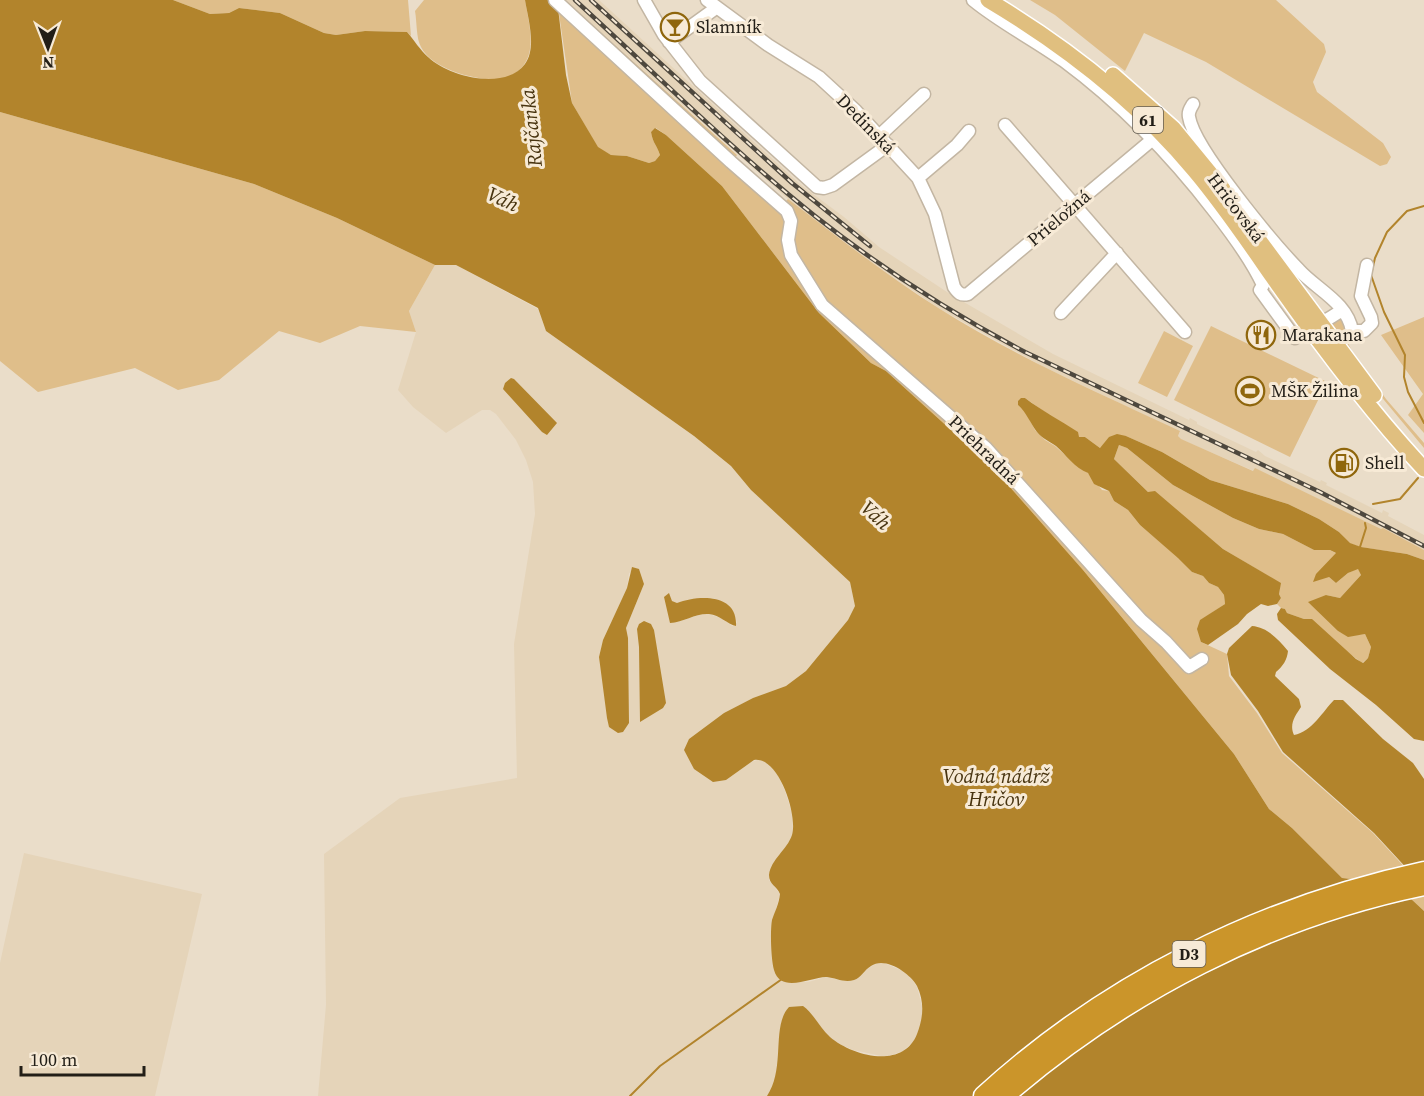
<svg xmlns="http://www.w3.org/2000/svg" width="1424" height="1096" font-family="'Source Serif 4',serif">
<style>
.built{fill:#e5d4b9;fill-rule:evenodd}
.green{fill:#dfbe8a}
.water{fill:#b2842c}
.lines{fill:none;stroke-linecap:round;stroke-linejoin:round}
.stream{stroke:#b2842c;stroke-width:2}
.minor-casing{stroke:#c3b6a3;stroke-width:15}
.major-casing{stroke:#fff;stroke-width:18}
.highway-casing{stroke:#fff;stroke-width:21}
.minor{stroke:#fff;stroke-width:12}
.major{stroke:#e0bf7f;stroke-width:15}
.highway{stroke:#cb952a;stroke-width:18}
.rail-casing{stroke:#4e483e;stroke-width:4.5}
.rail{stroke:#f7ead6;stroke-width:2;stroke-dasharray:7;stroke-linecap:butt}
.labels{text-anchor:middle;stroke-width:6;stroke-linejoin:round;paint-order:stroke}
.shield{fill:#f7ead6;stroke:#625b50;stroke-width:1.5}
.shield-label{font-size:16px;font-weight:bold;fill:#221e17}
.poi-label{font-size:18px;fill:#221e17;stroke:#f7ead6;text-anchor:start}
.street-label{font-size:18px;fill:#221e17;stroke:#f7ead6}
.water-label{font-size:20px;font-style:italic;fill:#483410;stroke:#f7ead6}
</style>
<rect width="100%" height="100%" fill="#eaddc9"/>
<path class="built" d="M565,0H599L801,185L844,217L879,247L950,294L1053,354L1189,420L1190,418L1197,422V424L1256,452L1258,450L1265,456L1320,482L1321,480L1327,483L1326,485L1382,513L1383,510L1389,513L1388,516L1424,535V550L1383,528L1382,530L1256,469L1254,471L1180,439L1178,436L1180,432L1044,367L940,309L870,261L788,199Z
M435,265H456L538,309L546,331L694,436L731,466L751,490L850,582L855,606L848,620L806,671L786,686L753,698L724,713L689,739L749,763L760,759L767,762L778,775L785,791L792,813L793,830L792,837L770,872L769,880L780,894L771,929L773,961L781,980L784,982H808L826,977L844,981L878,963H884L903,971L911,978L917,987L923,1010L921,1022L915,1040L903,1051L886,1057L853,1050L839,1044L828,1036L807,1009L781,1022L777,1074L774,1085L767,1096H318L326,1005L324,854L400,798L517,778L514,644L535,514L533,482L526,460L516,440L496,414L490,410H482L446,433L413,407L398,390L416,332L409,311ZM639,569L644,584L626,628L628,638L629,722L599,657L603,640L627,588L629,573ZM670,595L672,601L677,603L698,598H713L735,615L737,623L732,626L724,619L709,614H702L674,623Z
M24,853L202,894L155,1096H0V963Z"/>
<path class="green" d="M173,0H408L411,36L407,32L365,31L336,35L324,33L280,13L239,8L229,13L210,14Z
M424,0H525C528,18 536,47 525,63C521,70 511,77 503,79C480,82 432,70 421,47C416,38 417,22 415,11Z
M557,0H565L737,155L735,158L785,202L788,199C838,237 887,276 940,309C1016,357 1099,393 1180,431L1178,436L1181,439L1253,471L1255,468L1381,529L1383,528L1424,550V560L1407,554L1360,547L1349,543L1339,532L1319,519L1288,504L1210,480L1162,452L1126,436L1100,448L1085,437H1078L1077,432L1049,415L1025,398L1018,405L1025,411L1035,430L1045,440L1055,446L1076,465L1088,473L1102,490L1109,491L1114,501L1128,510L1140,525L1179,558L1192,572L1203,576L1209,583L1218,587L1224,595L1225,604L1210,614L1201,642L1227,654L1229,676L1257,713L1282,753L1373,833L1424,888V911L1409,897L1369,881L1342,878L1292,828L1269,809L1234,754L1083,570L994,469L886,371L871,363L819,313L722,186L666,135L656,128L651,132C653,144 657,145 660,155L655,161L649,163L627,156L611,155L598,148L572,103Z
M1030,0H1276L1324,44L1326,52L1313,82L1317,92L1383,143L1391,157L1387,164L1380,166L1206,62L1144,33L1125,71L1055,15Z
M0,112L254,184L337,218L435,265L409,311L416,332L360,326L320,343L279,331L219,380L178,390L135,368L38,392L0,361Z
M1424,317V433L1408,415L1423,394L1381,335Z
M1338,318L1346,324L1348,343L1352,351L1386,399L1424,443V448L1384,400L1331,326V323Z
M1211,326L1327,382L1290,457L1174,400Z
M1164,331L1193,346L1167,397L1138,383Z
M1119,445L1127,448L1173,485L1233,518L1259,529L1283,534L1314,550H1330L1337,554L1333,558L1329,577L1336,583L1348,573L1358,568L1361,575L1340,598L1326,595L1338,631L1348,636L1365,634L1371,647L1368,658L1362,663L1304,619L1287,613L1285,609L1281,608L1277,604L1281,598L1279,594L1280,583L1223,549L1198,528L1148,492L1114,459Z"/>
<path class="water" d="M0,0H173L210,14L229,13L239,8L280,13L324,33L336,35L365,31L407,32C414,40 420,50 428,57C449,77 505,91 525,64C537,48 528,18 525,0H557L566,75L572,103L598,147L611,155L627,156L649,163L655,161L660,155C657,145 653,144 651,132L655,128L666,135L722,186L819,313L871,363L886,371L994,469L1083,570L1234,754L1269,809L1292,828L1342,878L1369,881L1409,897L1424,911V1096H767C786,1068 771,1026 789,1007L803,1006C814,1014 820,1028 830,1037C852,1056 903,1070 917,1034C923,1018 925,1003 917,986C910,973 885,956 871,966C864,970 861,978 854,980C844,983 836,978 827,977C813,976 781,995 774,970C771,959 770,931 772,920C775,911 779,904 780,894C777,886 769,885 769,875C771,859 787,850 792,835C798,816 779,756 754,760L726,780L713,782L694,769L684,750L689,739L724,713L753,698L786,686L806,671L848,620L855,606L850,582L751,490L731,466L694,436L546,331L538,308L456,265H435L337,218L254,184L0,112Z
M511,378L514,379L557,423L547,435L542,432L503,389L505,383Z
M1021,398H1025C1042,411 1060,420 1078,432L1079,437H1085L1100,448L1109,437L1117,434L1126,436L1162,452L1210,480L1288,504L1319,519L1339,532L1350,543L1361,547L1407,554L1424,560V741L1414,739L1376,705L1330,669L1278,620L1277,614L1281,608L1285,609L1287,613L1304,619H1312L1356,659L1363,663L1368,658L1371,647L1365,634L1348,637L1338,631L1308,602L1326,595L1340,598L1361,575L1358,569L1348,573L1336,583L1329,577L1313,582L1316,574L1336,553L1330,550H1314L1283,534L1259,529L1233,518L1173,485L1127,448L1119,445L1114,459L1148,492L1155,491L1223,549L1281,583L1279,594L1281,598L1277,604L1268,606L1261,604L1247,614L1238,624L1208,645L1201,642L1197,629L1200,620L1225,604L1224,595L1218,587L1209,583L1203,576L1192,572L1178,558L1140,525L1128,510L1114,501L1109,491L1094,484L1088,473C1075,468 1066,455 1056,446C1049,441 1043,439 1037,432C1030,423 1027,413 1018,405V401Z
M632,567L639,569L644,584L626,628L628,638L629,723L623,732L618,733L609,727L607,718L599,657L603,640L627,588Z
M669,593L672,601L677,603C698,595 738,593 736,626C727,624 720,615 709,614C696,613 684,622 670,623L664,597Z
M644,621L651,624L654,630L666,703L663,708L640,722L639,647L637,629L639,624Z
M1252,626C1267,627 1278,639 1288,651C1287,660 1283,666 1276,672L1275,676L1299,699L1301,707C1295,716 1289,724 1294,735C1312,732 1323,711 1334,700H1343L1383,739L1413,763L1424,779V887L1374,833L1283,752L1258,711L1231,675L1227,654L1229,648Z"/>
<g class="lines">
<path class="stream" d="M1424,206L1407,211L1387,232L1375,258L1371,275L1384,312L1405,355L1404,377L1408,392L1424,423
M1373,504L1400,499L1418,478
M1360,547L1366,528L1365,523
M630,1096L660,1066L782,979"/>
<g class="minor-casing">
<path id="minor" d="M555,0L731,162L787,211L791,221L788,240L791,255L822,305L986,448L1141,620L1166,642L1189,667L1202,659
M644,0L664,35L700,81L817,187L824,188L833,185L888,145
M707,0L768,45L819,77L856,111L918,178L935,214L954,287C958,293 961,296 968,294L1153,139
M973,0C1001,23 1035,40 1064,61C1122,104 1171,155 1215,212C1233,235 1251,259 1263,285L1260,290L1295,338C1310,328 1327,321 1342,310
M669,42L716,8
M1193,104C1190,109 1188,112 1189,117C1194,149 1274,244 1299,270C1316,289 1348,303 1352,331H1364L1372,323L1371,317L1361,296L1367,265
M1005,125L1185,332
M879,136L924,94
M918,178L957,145L969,131
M1061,313L1117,253"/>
</g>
<g class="major-casing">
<path id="major" d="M988,0C1065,46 1136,100 1194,170C1222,203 1247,240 1272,276C1319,343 1368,409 1424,469
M1113,75L1173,128L1223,189
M1256,236L1374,395"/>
</g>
<g class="highway-casing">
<path id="highway" d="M983,1096C1106,983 1261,906 1424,871
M1005,1096C1124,993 1269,918 1424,886"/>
</g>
<use href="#minor" class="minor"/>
<use href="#major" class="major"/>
<use href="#highway" class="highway"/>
<g class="rail-casing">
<path id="rail" d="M575,0C654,72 731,149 815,216C881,268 951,313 1025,352L1320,492L1424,546
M591,0L792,183L870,246"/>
</g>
<use href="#rail" class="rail"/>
</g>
<defs>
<g id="bar-ring" transform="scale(1.5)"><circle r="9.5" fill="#f7ead6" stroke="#8f660c" stroke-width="1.5"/><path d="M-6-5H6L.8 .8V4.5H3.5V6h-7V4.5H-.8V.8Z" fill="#8f660c"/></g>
<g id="restaurant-ring" transform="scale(1.5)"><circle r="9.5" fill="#f7ead6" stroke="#8f660c" stroke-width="1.5"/><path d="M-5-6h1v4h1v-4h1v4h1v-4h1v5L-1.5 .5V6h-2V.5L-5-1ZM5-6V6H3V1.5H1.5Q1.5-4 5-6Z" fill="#8f660c"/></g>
<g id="stadium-ring" transform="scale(1.5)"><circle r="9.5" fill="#f7ead6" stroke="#8f660c" stroke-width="1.5"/><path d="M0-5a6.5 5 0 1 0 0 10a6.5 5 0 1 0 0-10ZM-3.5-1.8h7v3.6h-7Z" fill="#8f660c"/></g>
<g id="fuel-ring" transform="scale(1.5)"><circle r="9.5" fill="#f7ead6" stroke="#8f660c" stroke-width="1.5"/><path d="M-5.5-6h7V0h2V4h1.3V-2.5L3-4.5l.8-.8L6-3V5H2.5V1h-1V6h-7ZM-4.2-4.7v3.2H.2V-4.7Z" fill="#8f660c"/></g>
</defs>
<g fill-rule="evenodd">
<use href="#bar-ring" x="675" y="27"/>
<use href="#restaurant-ring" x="1261" y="335"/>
<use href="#stadium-ring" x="1250" y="391"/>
<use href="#fuel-ring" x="1344" y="463"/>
</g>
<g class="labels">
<g class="shield">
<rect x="1133" y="107" width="30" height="26" rx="4.5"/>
<rect x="1172.5" y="941" width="33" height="26" rx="4.5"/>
</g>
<g class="shield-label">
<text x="1148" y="126">61</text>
<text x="1189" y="960">D3</text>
</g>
<g class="poi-label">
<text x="696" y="33">Slamník</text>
<text x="1282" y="341">Marakana</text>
<text x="1271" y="397">MŠK Žilina</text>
<text x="1365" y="469">Shell</text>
</g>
<g class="street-label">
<text transform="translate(866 124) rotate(46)" y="6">Dedinská</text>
<text transform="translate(1236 208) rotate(53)" y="6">Hričovská</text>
<text transform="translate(1059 218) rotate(-40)" y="6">Prieložná</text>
<text transform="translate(984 450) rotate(44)" y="6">Priehradná</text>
</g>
<g class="water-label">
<text transform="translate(531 128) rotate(-96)" y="7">Rajčanka</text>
<text transform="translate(503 199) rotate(25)" y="7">Váh</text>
<text transform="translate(876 515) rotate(43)" y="7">Váh</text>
<text x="996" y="783">Vodná nádrž<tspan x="996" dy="23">Hričov</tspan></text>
</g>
</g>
<g transform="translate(48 48) rotate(179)" stroke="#f7ead6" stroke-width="4.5" paint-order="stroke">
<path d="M0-4.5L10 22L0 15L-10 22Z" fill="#221e17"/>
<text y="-9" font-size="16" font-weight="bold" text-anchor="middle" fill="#221e17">N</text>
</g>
<path d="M21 1066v9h123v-9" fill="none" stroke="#221e17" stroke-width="3"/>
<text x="30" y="1066" font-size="18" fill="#221e17" stroke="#f7ead6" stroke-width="4.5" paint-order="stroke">100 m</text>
</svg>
